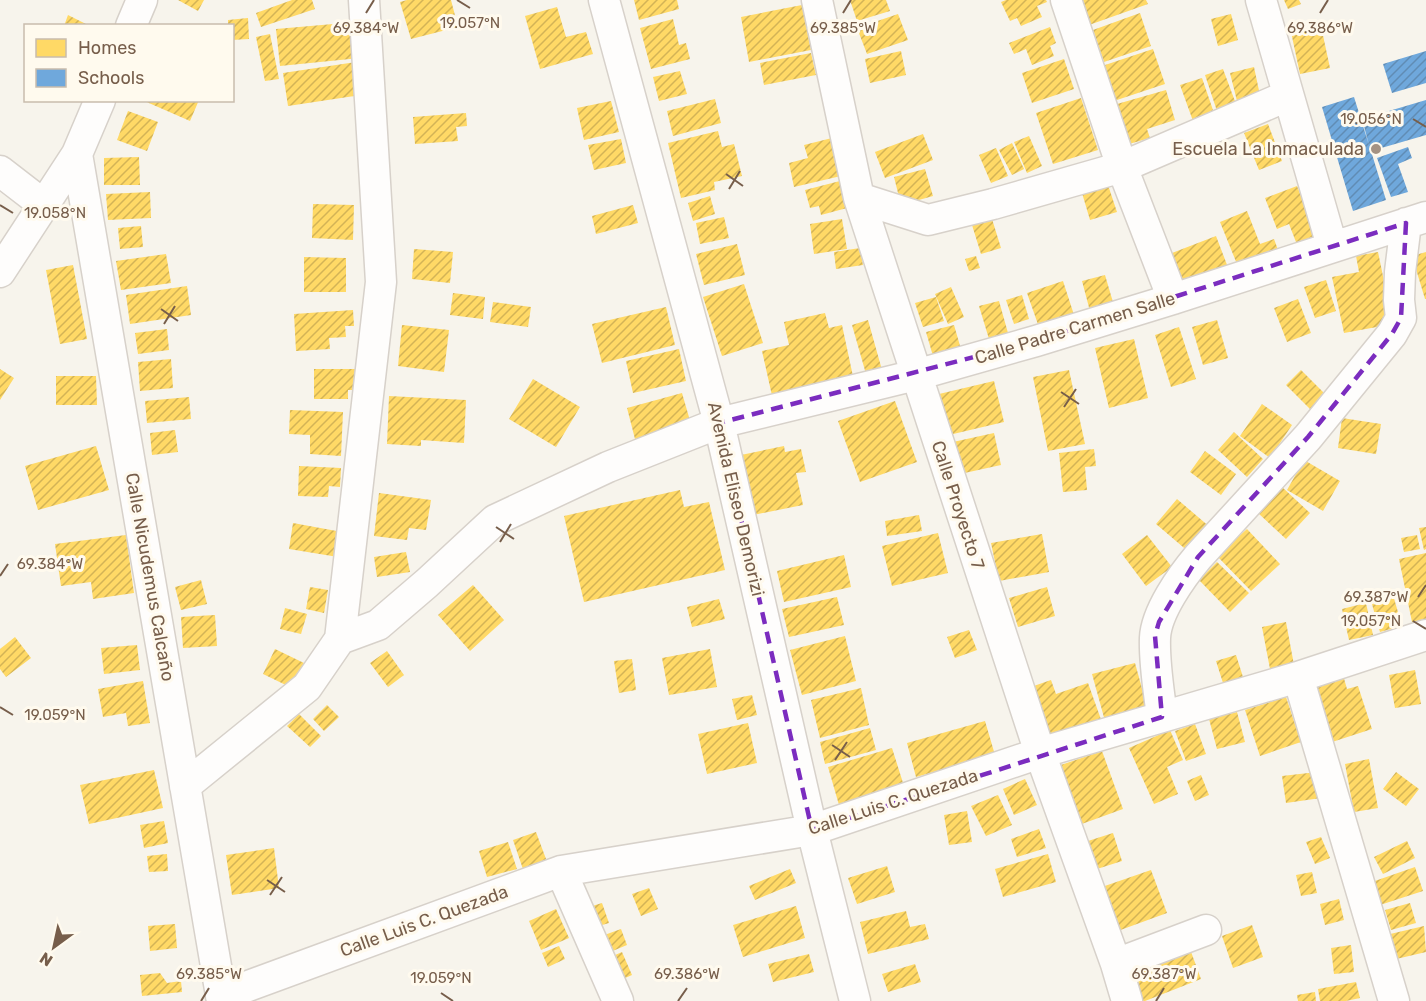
<svg xmlns="http://www.w3.org/2000/svg" width="1426" height="1001" font-family="Rubik,sans-serif">
<style>
.homes{fill:url(#homes-hatch)}
.schools{fill:url(#schools-hatch)}
.lines{fill:none;stroke-linecap:round;stroke-linejoin:round}
.minor-casing{stroke:#d7d1ca;stroke-width:33}
.minor{stroke:#fefdfc;stroke-width:30}
.marked{fill:none;stroke:#7b2cbf;stroke-width:4.5;stroke-dasharray:12 8;stroke-linejoin:round}
.ticks{fill:none;stroke:#775e4b;stroke-width:2}
.poi-dot{fill:#a49283;stroke:#fffaee;stroke-width:2}
.labels{text-anchor:middle;stroke-width:6;stroke-linejoin:round;paint-order:stroke}
.poi-label{font-size:18px;fill:#775e4b;stroke:#fffaee;text-anchor:end}
.street-label{font-size:18px;fill:#775e4b;stroke:#fffaee}
.ticks-label{font-size:15px;text-anchor:middle;fill:#775e4b;stroke:#fffaee;stroke-width:6;stroke-linejoin:round;paint-order:stroke}
</style>
<defs>
<pattern id="homes-hatch" width="6" height="6" patternUnits="userSpaceOnUse" patternTransform="scale(1.5)"><rect width="6" height="6" fill="#ffd966"/><path d="M-1 1l2-2M0 6l6-6M5 7l2-2" fill="none" stroke="#d3b356"/></pattern>
<pattern id="schools-hatch" width="6" height="6" patternUnits="userSpaceOnUse" patternTransform="scale(1.5)"><rect width="6" height="6" fill="#6fa8dc"/><path d="M-1 1l2-2M0 6l6-6M5 7l2-2" fill="none" stroke="#608cb4"/></pattern>
</defs>
<rect width="100%" height="100%" fill="#f7f4ec"/>
<path class="homes" d="M178,0H204L198,11Z
M292,0H312L315,9L261,27L256,13Z
M407,0H451L458,27L411,39L400,2Z
M634,0H677L679,9L639,20Z
M850,0H886L890,11L857,21Z
M1006,0H1046L1047,2L1037,6L1042,17L1021,26L1017,18L1010,21L1001,2Z
M1080,0H1146L1148,4L1089,25Z
M1284,0H1299L1301,4L1288,9Z
M802,5L811,50L749,62L741,17Z
M557,7L566,37L586,32L593,54L540,69L525,16Z
M1140,13L1151,46L1104,62L1093,30Z
M898,14L908,40L867,54L857,28Z
M1231,14L1238,40L1218,46L1211,19Z
M68,15L90,26H64Z
M248,18L249,39L232,40V26H228V20Z
M673,19L679,45L686,43L690,59L651,69L640,28Z
M356,22L360,58L280,66L276,29Z
M1321,26L1330,68L1300,74L1291,32Z
M1050,27L1056,43L1050,46L1054,56L1032,65L1026,49L1014,54L1009,43Z
M270,34L279,79L265,81L256,37Z
M1153,49L1165,84L1114,101L1102,66Z
M901,51L906,75L870,83L865,59Z
M811,53L816,75L764,85L760,63Z
M1064,59L1074,89L1032,103L1022,73Z
M356,62L361,95L288,106L283,73Z
M1254,67L1261,100L1238,105L1230,73Z
M1223,69L1236,104L1217,111L1205,75Z
M680,71L687,94L659,101L653,77Z
M1202,78L1214,113L1193,121L1180,85Z
M1166,90L1175,120L1147,129L1150,138L1129,144L1117,104Z
M1081,98L1098,150L1053,164L1036,113Z
M715,99L721,123L673,136L667,111Z
M142,100H199L190,121Z
M611,101L619,132L584,140L577,108Z
M128,111L158,122L147,151L117,140Z
M466,113L467,126L456,127L458,141L415,144L413,117Z
M1268,124L1282,161L1259,170L1244,133Z
M718,131L722,147L734,144L742,176L714,182L715,190L681,198L668,143Z
M923,134L933,160L885,178L875,152Z
M1029,136L1042,166L1027,173L1014,142Z
M832,138L841,176L794,187L789,163L808,158L804,145Z
M621,139L626,163L594,170L588,145Z
M1012,143L1024,169L1012,175L999,150Z
M996,148L1008,176L991,183L979,155Z
M139,157L140,185H104V158Z
M925,169L933,196L901,205L894,177Z
M840,181L847,208L821,215L819,206L810,208L805,190Z
M1108,185L1117,212L1090,220L1082,193Z
M1297,186L1322,247L1301,255L1289,224L1277,229L1265,198Z
M150,192L151,218L108,220L106,194Z
M710,196L715,214L693,221L688,203Z
M313,204L354,205L353,240L312,238Z
M633,205L638,223L596,234L592,216Z
M1247,211L1260,244L1274,239L1281,258L1241,274L1220,222Z
M724,217L729,238L700,244L696,223Z
M842,219L847,249L814,254L810,224Z
M992,219L1001,248L981,254L972,225Z
M141,226L143,247L120,249L118,228Z
M1216,236L1229,270L1185,287L1172,253Z
M737,244L745,275L704,285L696,254Z
M860,248L863,265L836,269L834,252Z
M414,249L453,252L450,283L412,279Z
M1378,252L1393,324L1344,333L1332,277L1359,272L1356,256Z
M1426,252V299H1425L1412,256Z
M166,254L171,283L121,290L116,261Z
M976,256L980,268L969,271L965,259Z
M304,257L346,258V292H304Z
M73,265L87,339L60,344L46,270Z
M1105,275L1115,309L1091,315L1082,281Z
M1326,280L1336,311L1315,318L1304,287Z
M1063,281L1076,321L1041,333L1027,293Z
M744,284L763,343L722,356L703,297Z
M187,286L191,315L130,324L126,295Z
M951,287L964,317L948,324L935,294Z
M453,293L485,297L483,319L450,315Z
M1022,295L1029,319L1014,324L1006,300Z
M936,297L944,321L923,327L915,303Z
M1298,299L1311,333L1287,342L1274,308Z
M999,301L1008,333L989,339L979,306Z
M493,302L531,307L528,327L490,322Z
M666,307L675,345L602,363L592,324Z
M353,310L354,326H345L346,337L329,338L330,349L296,351L294,314Z
M825,313L829,328L842,325L854,381L773,400L762,351L789,345L784,322Z
M868,320L882,370L866,374L852,325Z
M1217,320L1228,358L1203,365L1192,327Z
M402,325L449,330L444,372L398,366Z
M954,325L963,356L935,363L926,332Z
M1179,327L1196,379L1171,387L1155,335Z
M167,329L169,350L138,354L135,333Z
M1134,339L1148,398L1109,408L1095,348Z
M679,349L686,381L633,393L626,361Z
M171,359L173,388L140,391L138,362Z
M0,369L14,378L0,400Z
M314,369H358V390H348V399H314Z
M1069,370L1085,444L1048,451L1033,377Z
M1301,370L1327,396L1312,411L1286,385Z
M56,376H96L97,405H56Z
M533,379L580,407L556,447L509,419Z
M994,381L1004,422L949,435L939,394Z
M682,393L691,424L635,439L627,408Z
M389,396L466,400L464,443L421,440V446L387,444Z
M189,397L191,419L147,423L145,401Z
M895,401L917,462L860,482L838,421Z
M1262,404L1292,425L1270,458L1240,436Z
M290,410L343,412L341,456L310,454V435L289,434Z
M1342,418L1381,424L1376,454L1338,448Z
M175,430L178,452L152,455L150,433Z
M1234,432L1263,459L1247,477L1218,450Z
M994,433L1001,465L960,474L953,442Z
M96,446L109,490L38,510L25,466Z
M784,446L785,452L801,449L806,472L796,473L803,505L753,515L741,455Z
M1094,449L1096,466L1085,467L1087,490L1063,492L1059,453Z
M1205,451L1236,474L1221,495L1190,472Z
M1304,460L1340,481L1323,511L1287,490Z
M299,466L341,468L340,487L329,486L328,497L298,496Z
M1282,487L1310,513L1286,539L1258,513Z
M680,490L684,507L709,502L725,570L584,602L564,516Z
M379,493L431,500L426,530L409,528L407,540L374,536Z
M1177,499L1211,528L1190,553L1156,524Z
M919,515L922,531L887,536L885,521Z
M293,523L342,532L338,557L289,549Z
M1426,527V549L1424,550L1419,528Z
M1247,529L1280,564L1251,591L1217,556Z
M938,533L948,573L892,586L882,546Z
M1042,534L1049,572L999,581L991,543Z
M126,535L134,593L93,599L91,582L61,586L55,544Z
M1147,535L1172,567L1146,586L1122,554Z
M1417,535L1420,549L1404,552L1401,538Z
M406,552L410,572L377,577L374,557Z
M1426,553V619L1412,622L1399,559Z
M844,555L851,587L784,602L777,571Z
M1217,562L1249,593L1230,612L1199,580Z
M201,580L207,604L181,610L175,587Z
M473,585L504,620L470,651L438,615Z
M310,587L328,590L324,613L306,609Z
M1047,587L1055,616L1018,627L1009,598Z
M1391,588L1402,626L1380,632L1369,594Z
M837,597L844,625L789,637L782,609Z
M719,599L725,619L692,627L687,607Z
M1366,603L1373,635L1349,640L1342,609Z
M285,608L307,614L301,634L280,629Z
M215,615L217,646L183,648L181,617Z
M1286,622L1294,665L1270,669L1262,627Z
M969,630L977,650L955,658L947,637Z
M845,636L856,681L802,695L790,650Z
M15,637L31,658L6,677L0,669V649Z
M137,645L140,670L104,674L101,648Z
M275,649L304,663L292,688L263,674Z
M710,649L717,687L669,695L662,658Z
M387,651L404,675L388,687L370,663Z
M1236,655L1243,677L1223,683L1216,661Z
M632,659L636,690L619,693L614,661Z
M1135,663L1148,710L1105,721L1092,674Z
M1415,670L1421,704L1395,708L1389,675Z
M1343,675L1347,689L1358,686L1372,729L1326,744L1307,687Z
M1051,680L1056,694L1088,683L1103,725L1048,744L1028,688Z
M143,681L150,723L128,726L126,713L103,717L98,689Z
M861,688L869,725L820,738L811,700Z
M752,695L757,715L737,720L732,699Z
M1286,697L1301,742L1260,756L1245,710Z
M327,705L339,717L324,731L313,719Z
M1237,712L1245,742L1217,749L1209,719Z
M299,714L321,736L310,747L287,726Z
M985,721L995,755L916,777L907,743Z
M748,723L757,763L707,774L698,734Z
M1195,724L1206,754L1186,761L1175,731Z
M870,728L876,750L825,764L820,742Z
M1170,730L1183,760L1167,767L1178,794L1154,804L1129,748Z
M892,748L904,786L839,805L828,767Z
M1102,751L1123,809L1079,825L1058,766Z
M1369,759L1378,808L1354,812L1345,764Z
M154,770L163,808L89,824L80,785Z
M1317,772L1321,798L1286,803L1282,776Z
M1396,772L1419,789L1406,806L1383,789Z
M1201,775L1209,795L1195,801L1187,781Z
M1025,779L1037,805L1014,815L1003,789Z
M998,795L1012,825L986,836L971,806Z
M967,811L972,842L949,845L944,815Z
M164,821L168,843L144,848L140,825Z
M1039,829L1046,848L1017,857L1011,839Z
M536,832L549,867L525,875L513,840Z
M1113,833L1122,861L1097,869L1088,841Z
M1321,837L1330,858L1315,864L1306,842Z
M1407,841L1415,858L1383,874L1374,857Z
M508,842L517,869L487,877L479,851Z
M274,848L279,888L232,895L226,855Z
M167,854L168,871L149,872L147,856Z
M1048,854L1056,882L1003,897L995,869Z
M887,866L895,892L857,904L848,878Z
M1415,867L1423,891L1380,905L1372,882Z
M790,869L796,883L755,900L749,886Z
M1151,870L1167,913L1115,932L1099,888Z
M1312,872L1317,893L1301,896L1296,875Z
M649,888L658,909L641,916L632,894Z
M1339,899L1344,920L1325,925L1320,904Z
M602,903L609,923L592,928L586,908Z
M1410,903L1416,923L1391,930L1385,910Z
M796,906L805,938L743,957L733,925Z
M556,909L569,938L541,950L529,921Z
M906,911L910,927L925,924L929,939L868,954L860,922Z
M175,924L177,948L150,951L148,926Z
M1252,925L1263,957L1233,968L1222,936Z
M1424,926L1426,952L1392,960L1386,935Z
M621,929L627,945L603,955L596,938Z
M1351,945L1354,972L1334,974L1331,948Z
M559,946L565,959L548,967L542,953Z
M1190,949L1201,979L1145,1001H1137L1126,974Z
M622,952L632,975L616,982L606,959Z
M809,954L814,972L773,982L768,964Z
M915,964L921,982L888,992L882,974Z
M160,973L167,983L181,981L182,992L142,996L140,975Z
M1356,982L1360,998L1346,1001H1320L1318,989Z
M1315,992L1316,1001H1298L1297,995Z"/>
<path class="schools" d="M1426,51V83L1392,93L1383,64Z
M1354,97L1369,145L1362,119L1426,100V135L1371,151L1386,200L1353,211L1322,107Z
M1408,147L1412,158L1398,164L1408,192L1391,197L1377,158Z"/>
<g class="lines">
<g class="minor-casing">
<path id="minor" d="M604,0L719,423L812,830L855,1001
M817,0L859,198L1040,753L1116,964L1127,1001
M1066,0L1122,167L1173,299
M1261,0L1332,246
M131,26L142,0
M77,154L222,1001
M0,171L44,205
M859,198L928,220L993,204L1122,167L1287,96
M0,272L77,154L100,100
M340,639L378,625L427,583L495,520L608,467L719,423L916,375L1036,341L1173,299L1426,217
M1298,677L1394,1001
M1162,717C1159,691 1154,664 1155,638C1156,612 1182,576 1198,557L1308,437L1392,334L1401,318L1399,300L1400,272L1406,223
M185,786L307,687L340,639L381,282L364,0
M561,871L618,1001
M1116,964L1206,930
M221,996L561,871L812,830L1040,753L1298,677L1426,635"/>
</g>
<use href="#minor" class="minor"/>
</g>
<path class="marked" d="M1406,223L1401,318L1392,334L1308,437L1198,557L1159,622L1155,636L1162,717L812,830L719,423L1036,341Z"/>
<path class="ticks" d="M457,0L470,8M366,13L374,0M843,13L851,0M1320,13L1328,0M1413,119L1426,127M726,174L743,186M729,189L740,171M0,205L13,213M161,309L178,321M164,324L175,306M1061,392L1079,404M1064,407L1076,389M496,527L514,539M500,542L511,524M0,576L8,564M1418,597L1426,585M1413,621L1426,629M0,707L13,715M832,745L850,757M835,760L847,742M267,880L285,892M270,895L282,877M441,993L453,1001M201,1001L209,988M678,1001L687,988M1156,1001L1164,988"/>
<circle class="poi-dot" cx="1376" cy="149" r="6"/>
<g class="labels">
<g class="poi-label">
<text x="1364" y="155">Escuela La Inmaculada</text>
</g>
<g class="street-label">
<text transform="translate(1075 328) rotate(-17)" y="6">Calle Padre Carmen Salle</text>
<text transform="translate(736 499) rotate(77)" y="6">Avenida Eliseo Demorizi</text>
<text transform="translate(958 505) rotate(72)" y="6">Calle Proyecto 7</text>
<text transform="translate(150 577) rotate(80)" y="6">Calle Nicudemus Calcaño</text>
<text transform="translate(893 802) rotate(-18)" y="6">Calle Luis C. Quezada</text>
<text transform="translate(424 921) rotate(-20)" y="6">Calle Luis C. Quezada</text>
</g>
</g>
<g class="ticks-label">
<text x="470" y="28">19.057°N</text>
<text x="843" y="33">69.385°W</text>
<text x="1320" y="33">69.386°W</text>
<text x="366" y="33">69.384°W</text>
<text x="1371" y="124">19.056°N</text>
<text x="55" y="218">19.058°N</text>
<text x="50" y="569">69.384°W</text>
<text x="1376" y="602">69.387°W</text>
<text x="1371" y="626">19.057°N</text>
<text x="55" y="720">19.059°N</text>
<text x="209" y="979">69.385°W</text>
<text x="687" y="979">69.386°W</text>
<text x="1164" y="979">69.387°W</text>
<text x="441" y="983">19.059°N</text>
</g>
<rect x="24" y="24" width="210" height="78" fill="#fffaee" stroke="#c9bcad" stroke-width="1.5"/>
<rect x="36" y="39" width="30" height="18" fill="#ffd966" stroke="#c9bcad" stroke-width="1.5"/>
<text x="78" y="54" font-size="18" fill="#775e4b">Homes</text>
<rect x="36" y="69" width="30" height="18" fill="#6fa8dc" stroke="#c9bcad" stroke-width="1.5"/>
<text x="78" y="84" font-size="18" fill="#775e4b">Schools</text>
<g transform="translate(54 947) rotate(213)" stroke="#fffaee" stroke-width="4.5" paint-order="stroke">
<path d="M0-4.5L10 22L0 15L-10 22Z" fill="#775e4b"/>
<text y="-9" font-size="16" font-weight="bold" text-anchor="middle" fill="#775e4b">N</text>
</g>
</svg>
